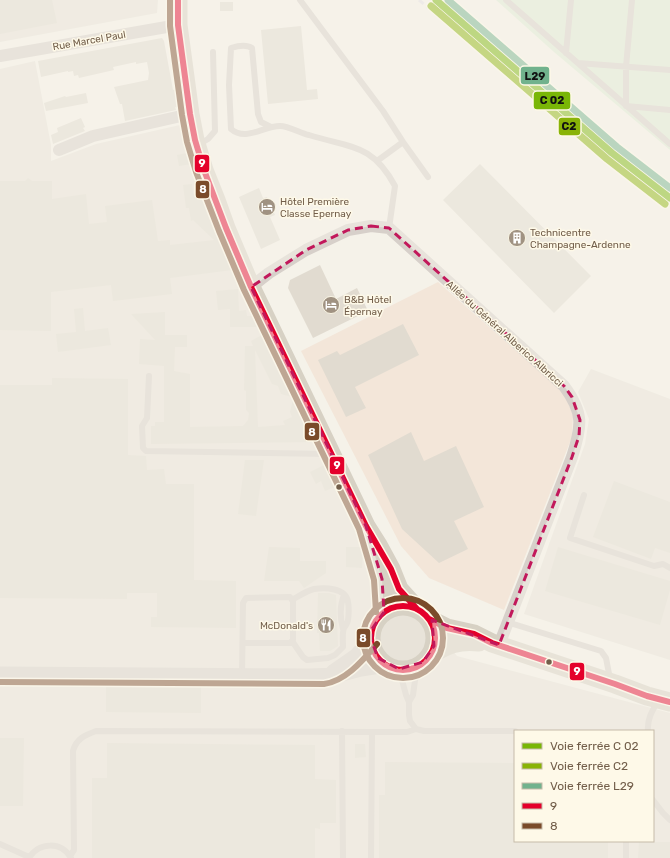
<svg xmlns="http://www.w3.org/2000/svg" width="670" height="858" font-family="Rubik,sans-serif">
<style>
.commercial{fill:#f3e6d9}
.industrial{fill:#e8e3d9;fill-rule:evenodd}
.green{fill:#deecd4}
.building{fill:#e1dbd0}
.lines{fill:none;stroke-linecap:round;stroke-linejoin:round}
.service{stroke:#d7d0ca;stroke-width:6}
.minor{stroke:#d7d0ca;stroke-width:12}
.tertiary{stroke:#d7d0ca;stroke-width:15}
.primary{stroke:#d7d1c4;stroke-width:19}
.rail{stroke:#e4e1e4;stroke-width:3;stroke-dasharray:6 4;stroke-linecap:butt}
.bus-1-casing{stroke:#fef9e8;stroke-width:9}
.bus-2-casing{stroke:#fef9e8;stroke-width:9}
.bus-1{stroke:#e4002b;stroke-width:6}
.bus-2{stroke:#7a4b2a;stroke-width:6}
.rail-1-casing{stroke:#fef9e8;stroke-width:10}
.rail-2-casing{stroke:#fef9e8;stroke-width:10}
.rail-3-casing{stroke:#fef9e8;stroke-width:10}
.rail-1{stroke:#79b606;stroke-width:7}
.rail-2{stroke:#89b307;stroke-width:7}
.rail-3{stroke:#71b28d;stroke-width:7}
.marked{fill:none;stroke:#c2185b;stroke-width:3;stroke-dasharray:8 5;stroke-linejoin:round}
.bus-dot{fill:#725e4a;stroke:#fef9e8;stroke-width:1.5}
.labels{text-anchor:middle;stroke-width:3;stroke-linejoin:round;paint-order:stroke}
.street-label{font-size:10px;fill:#725e4a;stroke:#fef9e8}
.poi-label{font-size:10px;fill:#725e4a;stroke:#fef9e8;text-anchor:start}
.line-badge{stroke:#fef9e8;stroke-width:1.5}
.badge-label{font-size:11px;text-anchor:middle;font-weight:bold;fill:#fff}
.pale-badge-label{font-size:11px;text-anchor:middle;font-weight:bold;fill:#111}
</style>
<rect width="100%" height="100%" fill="#f5f2e9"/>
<path class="commercial" d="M438,282L564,393L573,415L572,437L504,610L429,578L401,546L301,351Z"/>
<path class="industrial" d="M0,0H158L157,13L0,42Z
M35,61L51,145V161L96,144L180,125L195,169L251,311L366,551L457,656L670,713V858H0V69ZM515,731H653V841H515Z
M591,369L670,399V660L524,614L585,444L589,419L578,392Z"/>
<path class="green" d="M496,0H670V150L554,52Z"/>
<path class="building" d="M0,0H52L57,23L0,34Z
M220,2H233V11H220Z
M301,26L307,90L317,89L318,99L268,104L261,30Z
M162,38L164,41L173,90L176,89L178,108L175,107L176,110L125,121L122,104H120L114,87L148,80L149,73L147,62L136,64V62L113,67L114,70L79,78L78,75L74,76L73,71L68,72V71L41,77L38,61Z
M86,93L88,103L46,111L44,103L65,96L66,97Z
M81,118L85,127L83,128L85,131L53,144L51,135L58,132L57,128Z
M187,153L191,164L179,166L177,155Z
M480,164L591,276L554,313L443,200Z
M28,178L32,181H52V199L86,194L89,224L107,222L105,206L152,200L158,241L170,240V245L214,240L193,220L191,221L189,208H186L183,185L192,184L193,194L201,193L232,270L170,278L172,294L113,301L111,285L51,292V331L0,330V181H25Z
M259,188L263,198L267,197L275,215L270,217L280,240L261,249L239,197Z
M320,265L336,299L357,288L368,311L313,338L288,288L290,280Z
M238,289L239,311L246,310L247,316H253L258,327H230V309L218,310L216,291Z
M83,308L85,331L108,328L111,345L58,352L56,334L76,332L74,309Z
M165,312V335H187V347H175L174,371L190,374V427L243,426L248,420L249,413L246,410V391L244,390L245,346H253L251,341L262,335L292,397L281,394L278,386L272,384L255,350L258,427L285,425L283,421L292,417L290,412L293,400L313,442L151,444V426H155V422H164V366L139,364L140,339L155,340L131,314Z
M403,324L419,355L355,387L366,408L346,417L318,360L337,351L340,355Z
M52,378L128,379V455L146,456L147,470L164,469L166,484H194V580L236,581V628L151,627V617H157V593H127V599L0,598V385H52Z
M411,432L424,461L456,446L484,507L454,521L468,549L439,563L402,529L368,455Z
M245,460H264L256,516L238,514Z
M324,465L335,487L325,491L321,481L316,484L310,472Z
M614,481L670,502V553L655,548L651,559L593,537Z
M269,547L300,548V561H326V573L304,588L299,581H264Z
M346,547H363L362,568L346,567Z
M558,547L670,581V590L660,625L545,591Z
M318,593H329L336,595L338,646L330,651H320L319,633H317Z
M106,684H201V713L106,712Z
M0,738H24L23,806H0Z
M107,743L315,745V779L336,780V823H320V829L315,828V858H92V778H107Z
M355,744H365L366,757L355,758Z
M385,762L515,763V841H608V858H379V795H385Z
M639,842H670V858H638Z"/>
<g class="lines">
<path class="service" d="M300,0L383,111L403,142L428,177
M506,0L670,144
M632,0L626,67V106L670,110
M566,53L571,0
M578,63L670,70
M271,127L261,122L258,114L252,48C246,44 237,46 231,48L229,85L231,129C246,142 263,126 280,126C289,126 300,133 309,135C350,148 372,143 395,186L389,228
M198,145L208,139L215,131L213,52
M377,161L403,142
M149,376L147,418L142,426L143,448L146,451L328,454
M584,495L570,538L654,566L663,564L670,568
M292,600C299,596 306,591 314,589C325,587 346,588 348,602C349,606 349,620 347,623C347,624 344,628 344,628C342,633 343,641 343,647L335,655L328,658L307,660L303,657L292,641
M507,622L601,651L606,658L610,679
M343,629C340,618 340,605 344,595
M417,666L413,695L409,702V715L410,721L416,729L424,731H515
M399,669L406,695L409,702
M242,676L243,603L246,598L290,597L293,601V640L291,643H243
M342,731L343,858
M648,731C647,719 652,711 658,701
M653,800L663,813L670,820
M626,841V858
M0,844L29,857
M70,856L74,850L73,751C76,739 85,735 96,731L372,732
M29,858C39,842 61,841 71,858
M371,858L372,732H407L416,729"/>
<path class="minor" d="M0,56L178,25
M59,150L93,136L190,114
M251,287L269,273L306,250L348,230L371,226L389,228L564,386C584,413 582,426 572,457L499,645"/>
<path class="tertiary" d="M333,672L356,656L371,639
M0,674L309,676L338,675L361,669L386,665"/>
<path class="primary" d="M178,0V25L190,114L195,140L204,170L216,200L226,228L251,287L366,526L378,545L391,569L399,589L417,609
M377,558L382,579L384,612
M371 638a32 32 0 1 1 64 0a32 32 0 1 1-64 0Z
M429,619L447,628L474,634L492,643L615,684L647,696L670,702
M430,655C448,644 458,640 479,642"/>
<path class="rail" d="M419,0L540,104"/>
<g class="bus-1-casing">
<path id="bus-1" d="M178,0V25L190,114L195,140L204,170L226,228L251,287L366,526L391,569L399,589L417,609
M371 638a32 32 0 1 1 64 0a32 32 0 1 1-64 0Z
M429,619L447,628L474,634L492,643L615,684L647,696L670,702"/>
</g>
<g class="bus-2-casing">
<path id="bus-2" d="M170,0V26L182,115L187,142L196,172L219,231L244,290L359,529L374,580L376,612
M363 638a40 40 0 1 1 80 0a40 40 0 1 1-80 0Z
M0,682L324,684C346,681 363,660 377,644"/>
</g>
<use href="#bus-1" class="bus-1"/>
<use href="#bus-2" class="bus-2"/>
<g class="rail-1-casing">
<path id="rail-1" d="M436,0L612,153L670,198"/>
</g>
<g class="rail-2-casing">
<path id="rail-2" d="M431,6L607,159L665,204"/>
</g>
<g class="rail-3-casing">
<path id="rail-3" d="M448,0L617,147L670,188"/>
</g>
<use href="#rail-1" class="rail-1"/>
<use href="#rail-2" class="rail-2"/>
<use href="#rail-3" class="rail-3"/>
</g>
<path d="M0 0H670V858H0ZM371,226L389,228L564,386L572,397L580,420L579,436L572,457L499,645L432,620L434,646L423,662L399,669L378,658L371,639L372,629L384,612L382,579L366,526L251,287L306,250L348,230Z" fill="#f5f2e9" fill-opacity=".55" fill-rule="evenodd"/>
<path class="marked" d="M371,226L389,228L564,386L572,397L580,420L579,436L572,457L499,645L432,620L434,646L423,662L399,669L378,658L371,639L372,629L384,612L382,579L366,526L251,287L306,250L348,230Z"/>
<defs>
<g id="hotel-disc" transform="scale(0.9)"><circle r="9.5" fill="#a09282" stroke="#fef9e8"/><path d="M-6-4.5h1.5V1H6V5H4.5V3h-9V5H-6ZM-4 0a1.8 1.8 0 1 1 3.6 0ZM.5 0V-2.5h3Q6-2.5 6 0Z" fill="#fff"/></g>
<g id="building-disc" transform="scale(0.9)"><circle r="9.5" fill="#a09282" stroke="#fef9e8"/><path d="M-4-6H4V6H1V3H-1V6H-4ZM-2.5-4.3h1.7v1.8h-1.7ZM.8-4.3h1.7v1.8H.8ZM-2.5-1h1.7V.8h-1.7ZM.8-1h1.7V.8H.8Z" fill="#fff"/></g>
<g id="restaurant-disc" transform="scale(0.9)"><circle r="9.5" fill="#a09282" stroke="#fef9e8"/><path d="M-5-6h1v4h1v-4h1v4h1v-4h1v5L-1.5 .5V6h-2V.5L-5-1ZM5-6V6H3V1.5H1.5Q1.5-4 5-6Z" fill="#fff"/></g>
</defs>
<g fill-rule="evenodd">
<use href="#hotel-disc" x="267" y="207"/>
<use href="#building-disc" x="517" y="238"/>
<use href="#hotel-disc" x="331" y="305"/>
<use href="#restaurant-disc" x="326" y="625"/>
</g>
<g class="bus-dot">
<circle cx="339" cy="487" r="3.5"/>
<circle cx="549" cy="662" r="3.5"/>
</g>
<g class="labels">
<g class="street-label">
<text transform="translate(89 40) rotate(-10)" y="4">Rue Marcel Paul</text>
<text transform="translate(505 333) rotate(42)" y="4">Allée du Général Alberico Albricci</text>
</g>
<g class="poi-label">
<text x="280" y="205">Hôtel Première<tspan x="280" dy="12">Classe Epernay</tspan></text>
<text x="530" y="236">Technicentre<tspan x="530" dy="12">Champagne-Ardenne</tspan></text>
<text x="344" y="303">B&amp;B Hôtel<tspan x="344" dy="12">Épernay</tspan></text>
<text x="313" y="629" text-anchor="end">McDonald's</text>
</g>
</g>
<g class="line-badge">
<rect x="520" y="66" width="30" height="19" rx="4" fill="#71b28d"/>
<rect x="533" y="91" width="38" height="19" rx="4" fill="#79b606"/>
<rect x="558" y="117" width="23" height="19" rx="4" fill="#89b307"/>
<rect x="194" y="154" width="16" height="19" rx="4" fill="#e4002b"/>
<rect x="195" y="180" width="15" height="19" rx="4" fill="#7a4b2a"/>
<rect x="304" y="422" width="16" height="19" rx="4" fill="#7a4b2a"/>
<rect x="329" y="456" width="16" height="19" rx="4" fill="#e4002b"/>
<rect x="356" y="628" width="15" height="20" rx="4" fill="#7a4b2a"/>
<rect x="569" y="662" width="16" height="19" rx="4" fill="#e4002b"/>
</g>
<g class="badge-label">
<text x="202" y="167">9</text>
<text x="203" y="193">8</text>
<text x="312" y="436">8</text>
<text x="337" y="469">9</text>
<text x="363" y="642">8</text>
<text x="577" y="675">9</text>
</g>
<g class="pale-badge-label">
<text x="535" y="80">L29</text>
<text x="552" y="104">C 02</text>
<text x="569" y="130">C2</text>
</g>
<rect x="514" y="730" width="140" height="112" fill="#fef9e8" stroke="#c6bba9"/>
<rect x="522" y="743" width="20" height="6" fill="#79b606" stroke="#c6bba9"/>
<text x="550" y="750" font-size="12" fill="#725e4a">Voie ferrée C 02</text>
<rect x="522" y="763" width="20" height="6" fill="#89b307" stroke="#c6bba9"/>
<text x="550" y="770" font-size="12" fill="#725e4a">Voie ferrée C2</text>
<rect x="522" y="783" width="20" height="6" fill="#71b28d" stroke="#c6bba9"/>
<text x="550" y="790" font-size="12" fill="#725e4a">Voie ferrée L29</text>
<rect x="522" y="803" width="20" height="6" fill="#e4002b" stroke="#c6bba9"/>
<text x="550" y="810" font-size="12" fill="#725e4a">9</text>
<rect x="522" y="823" width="20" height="6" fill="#7a4b2a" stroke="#c6bba9"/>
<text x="550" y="830" font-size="12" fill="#725e4a">8</text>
</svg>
